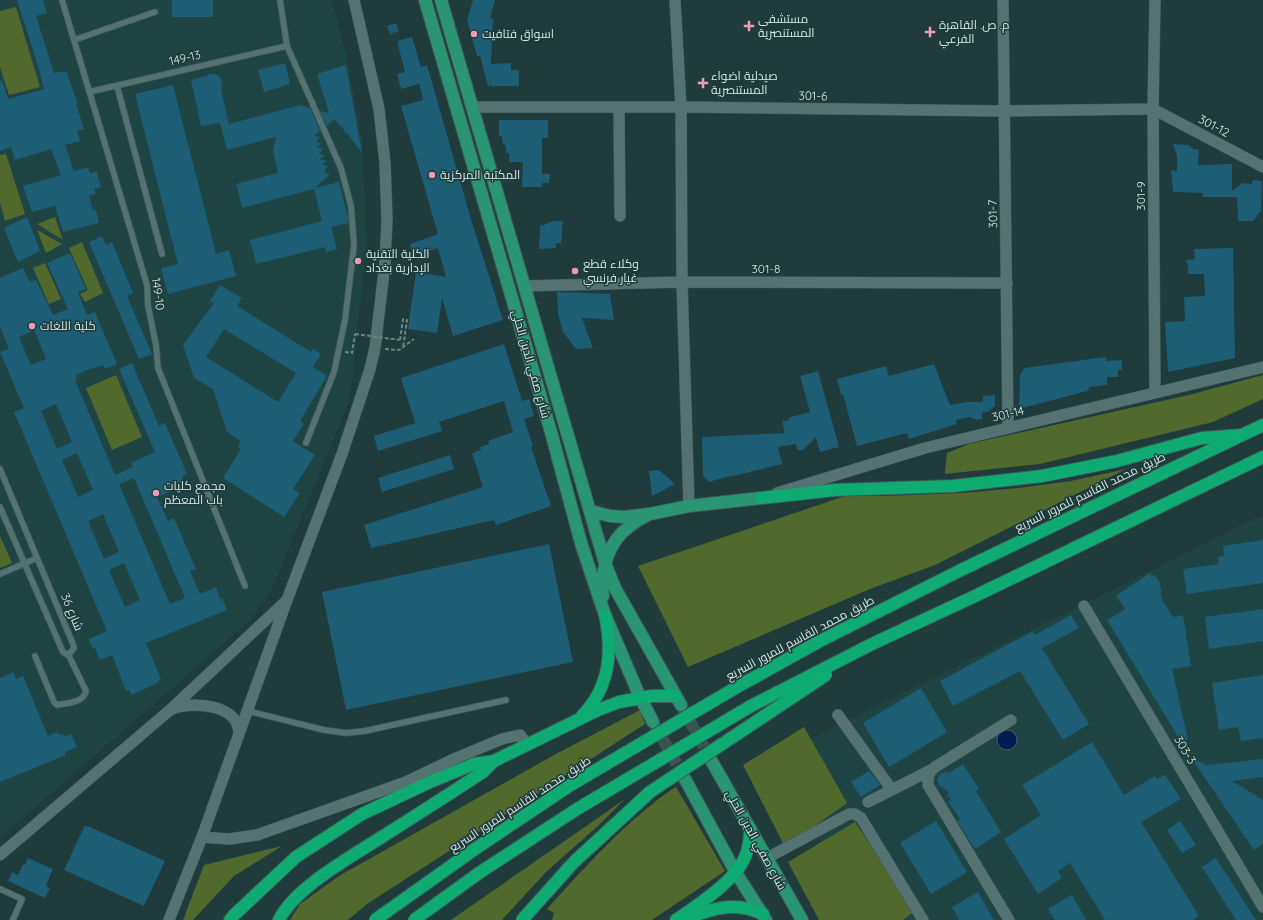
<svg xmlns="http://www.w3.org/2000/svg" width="1263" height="920" font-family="Quicksand,Cairo,sans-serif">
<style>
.built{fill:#1e4544}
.green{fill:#51692d}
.water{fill:#011c4f;stroke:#41587c}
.building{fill:#1d5d75;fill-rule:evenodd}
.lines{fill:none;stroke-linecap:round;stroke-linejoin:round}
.primary-tunnel{stroke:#3a5454;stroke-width:12;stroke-dasharray:12 6;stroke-linecap:butt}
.lane-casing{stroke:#3f5959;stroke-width:7}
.street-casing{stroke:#3f5959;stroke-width:12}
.primary-casing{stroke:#3f5959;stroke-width:14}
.highway-casing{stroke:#3f5959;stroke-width:14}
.path{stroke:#6c8383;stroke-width:2;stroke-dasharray:4 2;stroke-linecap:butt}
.lane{stroke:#547271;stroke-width:5.5}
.street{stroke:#547271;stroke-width:11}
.primary{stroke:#2a9572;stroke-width:12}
.highway{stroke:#0eac73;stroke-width:12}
.highway-bridge-casing{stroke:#3f5959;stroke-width:14;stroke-linecap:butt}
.path-bridge{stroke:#6c8383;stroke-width:2;stroke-dasharray:4 2;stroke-linecap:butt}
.highway-bridge{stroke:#0eac73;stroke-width:12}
.poi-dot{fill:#f09ab5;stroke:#1f3b3b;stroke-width:1.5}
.labels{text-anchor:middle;stroke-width:3;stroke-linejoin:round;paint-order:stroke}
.poi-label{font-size:12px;fill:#d5e5e5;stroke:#1f3b3b;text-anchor:start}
.street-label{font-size:12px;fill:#d5e5e5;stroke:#1f3b3b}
</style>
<rect width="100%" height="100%" fill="#1f3b3b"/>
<path class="built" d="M0,0H332L346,55L362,138L367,243L350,399L273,587L253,618L0,838Z
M1263,515V920H865L774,757Z"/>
<path class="green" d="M16,7L40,87L9,95L0,67V11Z
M6,154L25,214L5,221L0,203V155Z
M55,217L63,240L37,224Z
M37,230L62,244L46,253Z
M82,242L103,293L85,302L80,294L88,290L69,248Z
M45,263L61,299L49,304L33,268Z
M116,375L142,437L112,450L86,388Z
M1263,375V399L1213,422L1040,464L945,474L947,453L969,444L1189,395Z
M1126,469L935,565L870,589L688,667L638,566L845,496H884L963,493L1018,488L1071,481Z
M0,536L12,563L0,568Z
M640,710L645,724L367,904L348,920H290L300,904L339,876L554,755Z
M804,727L847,803L785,847L743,765Z
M676,787L725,871L652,920H552L554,913L547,909C574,879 602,848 632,821C647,809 659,797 676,787Z
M625,799L599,825L546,872L502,920H451Z
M855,822L915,911L903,920H819L788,862Z
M282,846L234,876L193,920H183L204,865Z"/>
<path class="water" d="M997 740a10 10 0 1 1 20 0a10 10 0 1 1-20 0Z"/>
<path class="building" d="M17,0H43L47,13L36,16L54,73L66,71L78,104H76L84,129L77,131L80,141L65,145L74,171L88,167L90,173L97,172L101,187L94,189L96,194L89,196L93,210H96L99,223L63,232L55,206L32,212L23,186L61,175L51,149L15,160L11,147L0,151V81H2L8,99L44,89L41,76Z
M172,0H213V17H172Z
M473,0H495L490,18H493L491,64L511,63V70H519V86H491V81L490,86H488L480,56H477L467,20Z
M396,23L399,31L390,34L387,26Z
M412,37L421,67L427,65L470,216L503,320L453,336L442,298L437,333L408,329L416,272L446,277L438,248L413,256L410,244L438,234L401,106L423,100L419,84L401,89L397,74L405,72L397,41Z
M285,63L290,84L264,92L258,70Z
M346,65L362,153L347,133L346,134L342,126L341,127L334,119L327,126L320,111L329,113L317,74Z
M210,74H216L220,77L222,82L221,90L229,124L300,105L310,108L320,131L314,136L320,137L316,142L322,143L317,147L323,149L319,154L325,155L320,159L327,161L322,165L328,166L324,172L330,174L315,188L339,182L348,217V223L331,227L337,249L326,252L325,247L256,264L250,240L322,221L314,189L242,208L236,184L278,173L273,150L276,137L227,150L220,123L201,126L191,80L207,76Z
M173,85L216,254L229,250L236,276L168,294L161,268L178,264L135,94Z
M499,120H548V138H542V174H550L549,183H542V187H522L523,162H509V153H506V145H503V141H502V136H499Z
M1173,144L1189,145L1193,149L1199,150L1198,165L1232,164V191L1243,183L1252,184L1253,180L1262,181L1261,211L1253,221H1238L1237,197H1203V193L1173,192L1171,170L1177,171V156Z
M27,217L40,251L18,262L4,228Z
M554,221H563L561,243H556V248L539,249L540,226Z
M102,236L106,245L112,242L133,293L127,296L152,354L139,359L89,242Z
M1233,248L1235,358L1168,372L1165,322L1185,321L1184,297L1205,296L1204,274H1188V267L1186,260L1195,259L1194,249Z
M70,253L86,289L78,292L87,315L95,312L117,364L105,369L103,365L92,369V368L76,375L77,379L75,380L115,475L133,467L131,463L155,452L119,369L132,363L159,426L165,423L187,474L182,476L185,485L157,497L168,521L174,518L196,569L190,571L200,594L216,587L220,599L222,598L227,610L146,643L161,679L159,680V682L131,695L129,690L126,691L112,655L100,660L95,648L93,649L89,639L107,631L14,412L24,408L0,352L9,349L0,327V278L23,268L30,282L36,280L53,315L68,309L47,263ZM34,330L46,359L31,365L19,337ZM56,404L72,442L57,449L41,411ZM77,453L93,490L78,497L62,460ZM134,478L185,598L170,604L119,484ZM103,514L119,552L104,559L88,521ZM124,563L140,600L125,607L109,570Z
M220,285L242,298L237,306L311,352L313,349L321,354L313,367L327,376L300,421L304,423L293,441L315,455L293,489L300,493L284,517L223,478L241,449L238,446L241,441L227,432L213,389L194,378L183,345L214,303L210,301ZM224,329L296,373L278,402L206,357Z
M557,292L610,294L614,320L582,318L593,348L576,349L563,332L558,314Z
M504,344L522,401L529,399L534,416L524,419L533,446L531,447L551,506L496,525L494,520L371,548L364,525L483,487L472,453L481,450L480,447L489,444L488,441L513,432L504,401L439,422L442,431L378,451L374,436L415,423L401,378Z
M1106,357V361L1122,360V370H1118V377H1107V385L1090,387L1087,391L1019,409L1020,375L1024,368Z
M934,364L950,405L966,402H983V396L995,395V407H993L990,411L982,413V419L976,420L970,417L956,420L957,424L909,439L907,433L857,446L843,394L841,395L837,379L886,366L889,376Z
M818,371L839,447L820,452L816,437L803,450H797L796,444L778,447L782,464L730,477V476L709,482L703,476L702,437L785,433L782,421H787L791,417L810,412L800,376Z
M450,455L454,469L382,492L378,478Z
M659,470L675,484L652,496L649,471Z
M1263,540V583L1187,594L1183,569L1219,564L1218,557L1224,556L1223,546Z
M549,544L573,662L346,710L322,592Z
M1150,573L1152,576L1154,574L1161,584L1159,586L1162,591L1160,592L1162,596L1161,598L1173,617L1183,615L1191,666L1172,669L1188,739L1182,743L1107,620L1125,609L1116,596Z
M1263,609V641L1209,649L1205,617Z
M1071,615L1079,628L1042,648L1089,724L1063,740L1020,671L953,706L940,681L1033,631L1035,635Z
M14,672L16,679L23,676L48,736L57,732L59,735L63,734L64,737L71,734L77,747L65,752L66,755L0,782V678Z
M1263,675V738L1241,741L1238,727L1219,730L1212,683Z
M921,688L947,732L889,767L863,723Z
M1092,742L1124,795L1155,776L1157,779L1165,775L1181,799L1141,822L1199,916L1193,920H1105L1070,863L1058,871L1062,878L1038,894L1004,839L1041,815L1022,785Z
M1190,756L1206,765L1263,759V777L1232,781L1263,800V844L1254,850Z
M963,764L979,789L976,791L1001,832L975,849L957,821L960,819L948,801L951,800L947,795L949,792L940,786L937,780L941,773L946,772L949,773Z
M869,771L880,785L861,797L851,782Z
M936,821L967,872L931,894L900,843Z
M1180,821L1196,845L1182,853L1167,830Z
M85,825L165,861L144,906L64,870Z
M28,858L53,869L46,886L50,888L45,898L8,881L12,872L18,875L23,864L25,865Z
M1216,858L1256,920H1236L1202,867Z
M978,892L994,920H959L952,907Z
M1072,895L1086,920H1055L1048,909Z"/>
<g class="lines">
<path class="primary-tunnel" d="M681,705L711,760
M653,722L685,779"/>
<g class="lane-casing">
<path id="lane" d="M62,0L147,285L148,306L156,345L158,368L245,586
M280,0L287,46L341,168L351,206L354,245L345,320L334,372L306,443
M74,40L155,12
M117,86L162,254
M89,92L287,46
M0,469L73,644L74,648L70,653L66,654L63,652L0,507
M0,574L37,558
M35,656L54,702L57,705C66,703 84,703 86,691L68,654
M248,711L324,730L346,733L365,731L506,700
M0,889L22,899L13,920"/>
</g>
<g class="street-casing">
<path id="street" d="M675,0L681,107L682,282L689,506
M1003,0L1008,428
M1155,0L1153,109L1155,393
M472,107H681L1005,111L1153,109L1263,167
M619,107L620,216
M524,286L682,282L1007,283
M777,493L925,448L1263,367
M1084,606L1263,907
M172,709C193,701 239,704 239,734
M838,715L892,790
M868,802L931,770
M202,837L229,839L257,835L406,782L456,758L502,739L520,735L527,744
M0,855L170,710L285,602
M767,858L849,814H855L861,818L923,920
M169,920L202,837L287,600L342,454L370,369L375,348L385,263L387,219L385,163L379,109L354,0
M1009,920L928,785C928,777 928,772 935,767L1011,720"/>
</g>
<g class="primary-casing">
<path id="primary" d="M425,0L551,432L581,543L605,615L640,697L653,722
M441,0L605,563L615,588L681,705
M590,511L610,516L624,517L650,514L689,506L761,498
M603,596C601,571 607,542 630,526C635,522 640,519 646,516
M711,760L802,920
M685,779L736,873L766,920"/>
</g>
<g class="highway-casing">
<path id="highway" d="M761,498L835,490L953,486L1042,476L1117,461L1202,438L1242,435
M961,570L1263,425
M973,597L1263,457
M582,716C610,687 613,652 605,615
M686,919C700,913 719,906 735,907C745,907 754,910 763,914
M230,920L234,915L296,857L362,814L430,782L474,764L494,761L598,710L619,702L652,696H675
M279,920C295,887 354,855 385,835C418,814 451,793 483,772L494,761
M676,920C698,905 735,881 745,857C749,848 750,838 750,829"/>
</g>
<path class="path" d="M400,340L403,319L407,320L403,348
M385,349L399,350L414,339
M345,352L352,353L355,334"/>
<use href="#lane" class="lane"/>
<use href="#street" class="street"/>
<use href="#primary" class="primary"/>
<use href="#highway" class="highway"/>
<g class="highway-bridge-casing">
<path id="highway-bridge" d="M375,920L475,849L569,786L737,687L820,641L961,570
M414,920L479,873L577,809L751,706L874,643L973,597
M522,920L574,862L650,792L826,675"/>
</g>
<path class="path-bridge" d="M355,334L400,340"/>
<use href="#highway-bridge" class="highway-bridge"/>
</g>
<g class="poi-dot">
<path d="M747 20h4v4h4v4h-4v4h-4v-4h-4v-4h4z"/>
<path d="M928 26h4v4h4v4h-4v4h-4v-4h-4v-4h4z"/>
<circle cx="474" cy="34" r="4"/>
<path d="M701 77h4v4h4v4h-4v4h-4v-4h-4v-4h4z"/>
<circle cx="432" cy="175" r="4"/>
<circle cx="358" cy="261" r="4"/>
<circle cx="575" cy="271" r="4"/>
<circle cx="32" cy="326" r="4"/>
<circle cx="156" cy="493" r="4"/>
</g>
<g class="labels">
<g class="poi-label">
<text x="758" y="23">مستشفى<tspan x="758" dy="14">المستنصرية</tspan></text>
<text x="939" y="29">م. ص. القاهرة<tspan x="939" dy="14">الفرعي</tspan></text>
<text x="482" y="38">اسواق فتافيت</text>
<text x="711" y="80">صيدلية اضواء<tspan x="711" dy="14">المستنصرية</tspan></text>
<text x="440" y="179">المكتبة المركزية</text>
<text x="366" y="258">الكلية التقنية<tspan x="366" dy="14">الإدارية بغداد</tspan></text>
<text x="583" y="268">وكلاء قطع<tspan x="583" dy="14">غيار فرنسي</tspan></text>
<text x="40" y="330">كلية اللغات</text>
<text x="164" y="490">مجمع كليات<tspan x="164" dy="14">باب المعظم</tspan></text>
</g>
<g class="street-label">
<text transform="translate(185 58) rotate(-13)" y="4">149-13</text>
<text transform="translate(813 96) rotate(1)" y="4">301-6</text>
<text transform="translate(1214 126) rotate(28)" y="4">301-12</text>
<text transform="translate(1141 196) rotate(-90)" y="4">301-9</text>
<text transform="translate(993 214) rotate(-91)" y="4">301-7</text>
<text x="766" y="273">301-8</text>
<text transform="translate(158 294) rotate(82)" y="4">149-10</text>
<text transform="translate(531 364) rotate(74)" y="4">شارع صفي الدين الحلي</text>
<text transform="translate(1008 414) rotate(-13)" y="4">301-14</text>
<text transform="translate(1090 492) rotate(-26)" y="4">طريق محمد القاسم للمرور السريع</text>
<text transform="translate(72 612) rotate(67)" y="4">شارع 36</text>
<text transform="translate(800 638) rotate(-28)" y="4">طريق محمد القاسم للمرور السريع</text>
<text transform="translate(1185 750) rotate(59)" y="4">303-3</text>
<text transform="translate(520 804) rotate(-33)" y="4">طريق محمد القاسم للمرور السريع</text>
<text transform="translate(756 840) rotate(61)" y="4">شارع صفي الدين الحلي</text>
</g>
</g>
</svg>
